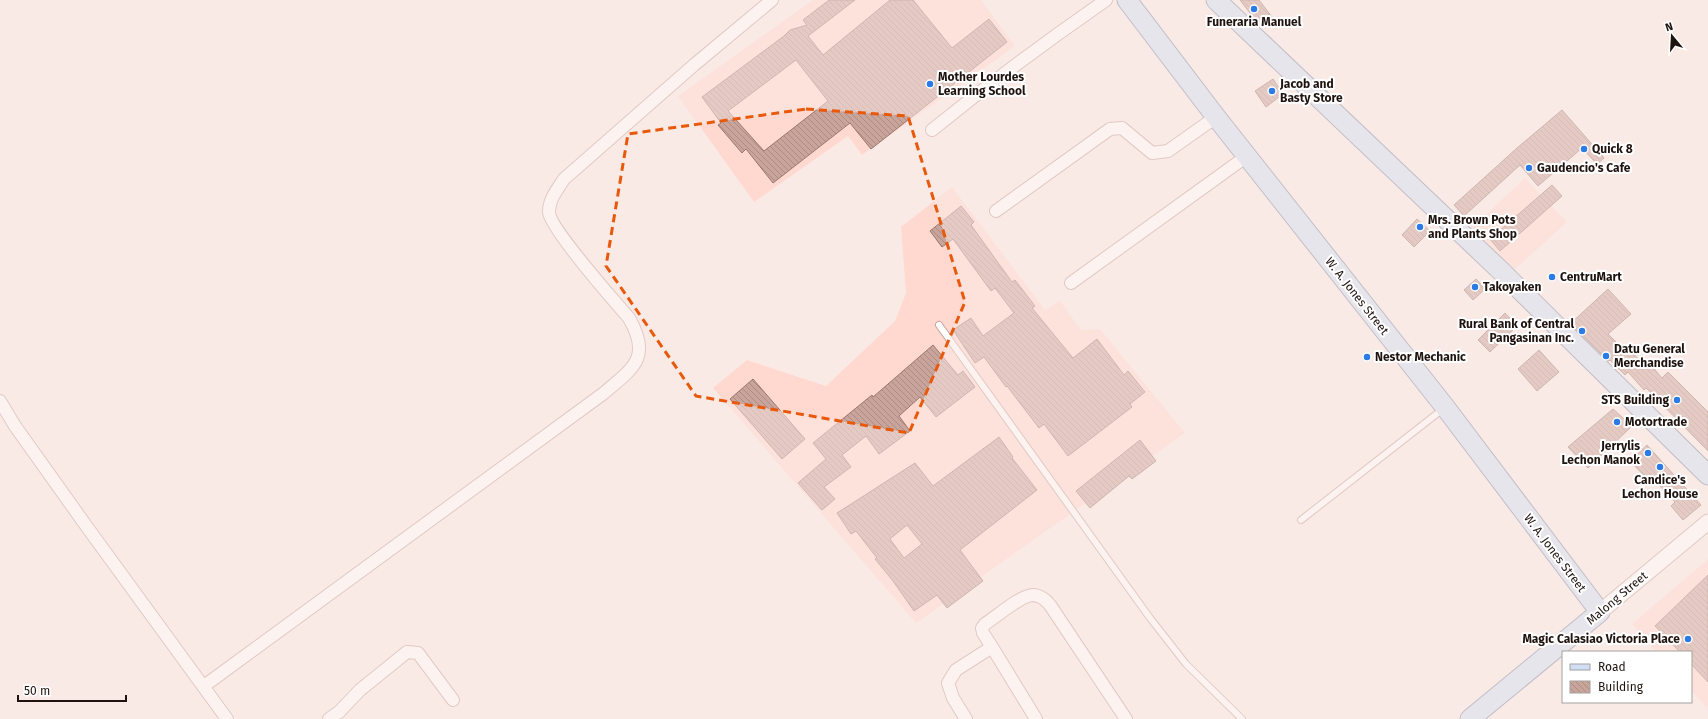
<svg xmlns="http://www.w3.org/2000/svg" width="1708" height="719" font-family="'Fira Sans',sans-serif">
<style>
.built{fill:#ffd9cf}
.building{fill:url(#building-back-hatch);stroke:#9a786e;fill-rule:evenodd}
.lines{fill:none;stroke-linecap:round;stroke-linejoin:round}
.service-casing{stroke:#c6a298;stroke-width:8}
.minor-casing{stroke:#c6a298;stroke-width:14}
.tertiary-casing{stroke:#c6a298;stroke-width:17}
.primary-casing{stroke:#7d899f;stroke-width:21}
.service{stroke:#fff;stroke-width:6}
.minor{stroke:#fff;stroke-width:12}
.tertiary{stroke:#fff;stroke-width:15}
.primary{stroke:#d0dff4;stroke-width:19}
.marked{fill:none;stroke:#e8590c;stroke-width:3;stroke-dasharray:8 5;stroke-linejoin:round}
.poi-dot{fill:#2b7be6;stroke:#fff;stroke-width:1.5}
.labels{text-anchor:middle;stroke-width:4;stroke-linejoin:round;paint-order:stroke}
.poi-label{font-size:12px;font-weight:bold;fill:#1f130f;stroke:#fff;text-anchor:start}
.street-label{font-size:12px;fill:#1f130f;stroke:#fff}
</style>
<defs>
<pattern id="building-back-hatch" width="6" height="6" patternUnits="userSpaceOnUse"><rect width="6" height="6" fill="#c9a49a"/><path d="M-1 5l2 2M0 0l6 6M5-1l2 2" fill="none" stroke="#ac8c84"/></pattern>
</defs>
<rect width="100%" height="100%" fill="#faeae6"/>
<path class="built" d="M813,0H981L1015,46L862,155L848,136L754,202L678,96Z
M1525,178L1567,222L1513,271L1472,228Z
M952,187L1045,310L1060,301L1081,330L1100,329L1185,433L916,623L713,388L747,360L826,386L895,321L906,293L901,227Z
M1708,559V709L1691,690V652H1657L1632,624Z"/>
<path class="building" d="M829,0H855L808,36L823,55L890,0H913L952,48L989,19L1007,42L871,149L850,123L773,183L746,149L742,153L718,125L721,123L702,97L784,36L790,30L807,25L803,20ZM796,60L828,101L764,151L728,111Z
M1240,0H1259L1272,17L1260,26Z
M1273,79L1283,94L1266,107L1255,91Z
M1562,110L1604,158L1597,164L1582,148L1538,186L1520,165L1464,216L1454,205L1517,148Z
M1552,185L1562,196L1500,251L1490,239Z
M961,206L974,222L971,225L1012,282L1015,280L1035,306L1032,308L1073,358L1097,339L1124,375L1128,371L1145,392L1130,404L1132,407L1068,456L1044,424L1039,428L1007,386L1006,387L984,357L975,363L953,330L971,318L983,336L1014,313L995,288L991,291L953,239L942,247L930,231Z
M1417,219L1430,231L1414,247L1402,235Z
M1476,279L1485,289L1473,300L1464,290Z
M1608,289L1631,314L1608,334L1625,351L1628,348L1644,365L1648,362L1662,378L1668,372L1708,412V451L1646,388L1644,390L1628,372L1625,375L1610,360L1608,361L1570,324Z
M1505,313L1517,326L1490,352L1478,340Z
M933,345L958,375L963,371L975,387L936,417L920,397L899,416L910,431L879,454L866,436L842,455L851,467L824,487L835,499L822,510L798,483L826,459L813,443L872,395L873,397Z
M1539,350L1559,372L1537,391L1518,369Z
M753,379L805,439L782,459L730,399Z
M1613,409L1632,426L1588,468L1568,447Z
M999,437L1013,457L1012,458L1037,490L960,550L983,581L947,608L937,595L914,611L893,581L875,559L877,558L856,531L851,534L837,513L915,463L933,486ZM907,525L922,544L904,558L890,539Z
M1140,440L1156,461L1132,479L1129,476L1090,508L1076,491Z
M1647,445L1701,505L1683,520L1671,506L1675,502L1657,483L1654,486L1630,461Z
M1708,575V682L1691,664V652H1680L1655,626Z"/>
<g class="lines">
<g class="service-casing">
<path id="service" d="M939,325L1150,618L1186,664L1242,719
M1301,520L1443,409"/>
</g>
<g class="minor-casing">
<path id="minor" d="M932,130C989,84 1047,41 1106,0
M996,211L1110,129L1122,128L1152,153L1168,151L1216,117
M1071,283L1247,156
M0,401L15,426L87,527L227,719
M992,647L983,633L982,628L985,624C996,617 1022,594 1034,595C1041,596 1046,600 1050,605L1126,719
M204,686L604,393C633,368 652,358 629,318C615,302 549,227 549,212C549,199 557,190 564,179L694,65L772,0
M329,719L339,712L360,690L407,652L418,653L453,700
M966,719L953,698L948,683L956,670L992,647L1036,719"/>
</g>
<g class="tertiary-casing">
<path id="tertiary" d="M1600,612L1708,522"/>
</g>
<g class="primary-casing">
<path id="primary" d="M1127,0L1216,117L1445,407L1600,612L1470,719
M1216,0L1502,272L1708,475"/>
</g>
<use href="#service" class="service"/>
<use href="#minor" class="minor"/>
<use href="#tertiary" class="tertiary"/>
<use href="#primary" class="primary"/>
</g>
<path d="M0 0H1708V719H0ZM806,109L908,116L965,302L909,433L696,396L606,266L628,134Z" fill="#faeae6" fill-opacity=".55" fill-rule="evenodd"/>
<path class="marked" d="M806,109L908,116L965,302L909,433L696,396L606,266L628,134Z"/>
<g class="poi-dot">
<circle cx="1254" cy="9" r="4"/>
<circle cx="930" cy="84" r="4"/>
<circle cx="1272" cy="91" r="4"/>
<circle cx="1584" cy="149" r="4"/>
<circle cx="1529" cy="168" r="4"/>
<circle cx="1420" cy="227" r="4"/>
<circle cx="1552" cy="277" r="4"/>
<circle cx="1475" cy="287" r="4"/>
<circle cx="1582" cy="331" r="4"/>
<circle cx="1606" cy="356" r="4"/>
<circle cx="1367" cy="357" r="4"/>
<circle cx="1677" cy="400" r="4"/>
<circle cx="1617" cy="422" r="4"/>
<circle cx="1648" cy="453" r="4"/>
<circle cx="1660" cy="467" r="4"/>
<circle cx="1688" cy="639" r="4"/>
</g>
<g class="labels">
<g class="poi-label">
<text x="1254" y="26" text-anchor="middle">Funeraria Manuel</text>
<text x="938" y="81">Mother Lourdes<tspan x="938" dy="14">Learning School</tspan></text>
<text x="1280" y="88">Jacob and<tspan x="1280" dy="14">Basty Store</tspan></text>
<text x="1592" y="153">Quick 8</text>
<text x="1537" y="172">Gaudencio's Cafe</text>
<text x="1428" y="224">Mrs. Brown Pots<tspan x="1428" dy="14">and Plants Shop</tspan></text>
<text x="1560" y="281">CentruMart</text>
<text x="1483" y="291">Takoyaken</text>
<text x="1574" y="328" text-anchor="end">Rural Bank of Central<tspan x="1574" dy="14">Pangasinan Inc.</tspan></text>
<text x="1614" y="353">Datu General<tspan x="1614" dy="14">Merchandise</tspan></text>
<text x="1375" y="361">Nestor Mechanic</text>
<text x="1669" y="404" text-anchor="end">STS Building</text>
<text x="1625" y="426">Motortrade</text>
<text x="1640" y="450" text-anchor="end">Jerrylis<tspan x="1640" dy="14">Lechon Manok</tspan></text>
<text x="1660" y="484" text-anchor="middle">Candice's<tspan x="1660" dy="14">Lechon House</tspan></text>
<text x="1680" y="643" text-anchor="end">Magic Calasiao Victoria Place</text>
</g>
<g class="street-label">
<text transform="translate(1357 296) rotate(52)" y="4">W. A. Jones Street</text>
<text transform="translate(1555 553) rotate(53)" y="4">W. A. Jones Street</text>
<text transform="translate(1617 598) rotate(-40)" y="4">Malong Street</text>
</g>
</g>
<rect x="1562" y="651" width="130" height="52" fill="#ffffff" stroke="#a5a19f"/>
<rect x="1570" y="664" width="20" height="6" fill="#d0dff4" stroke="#a5a19f"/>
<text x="1598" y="671" font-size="12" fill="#1f130f">Road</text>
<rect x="1570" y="681" width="20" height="12" fill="url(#building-back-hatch)" stroke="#a5a19f"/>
<text x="1598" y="691" font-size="12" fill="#1f130f">Building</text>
<g transform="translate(1672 36) rotate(342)" stroke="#ffffff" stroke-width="3" paint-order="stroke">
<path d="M0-3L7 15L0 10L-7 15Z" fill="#1f130f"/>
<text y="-6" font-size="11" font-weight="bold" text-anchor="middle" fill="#1f130f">N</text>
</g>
<path d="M18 695v6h108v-6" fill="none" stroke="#1f130f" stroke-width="2"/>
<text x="24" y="695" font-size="12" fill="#1f130f" stroke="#ffffff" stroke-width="3" paint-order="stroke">50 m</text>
</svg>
